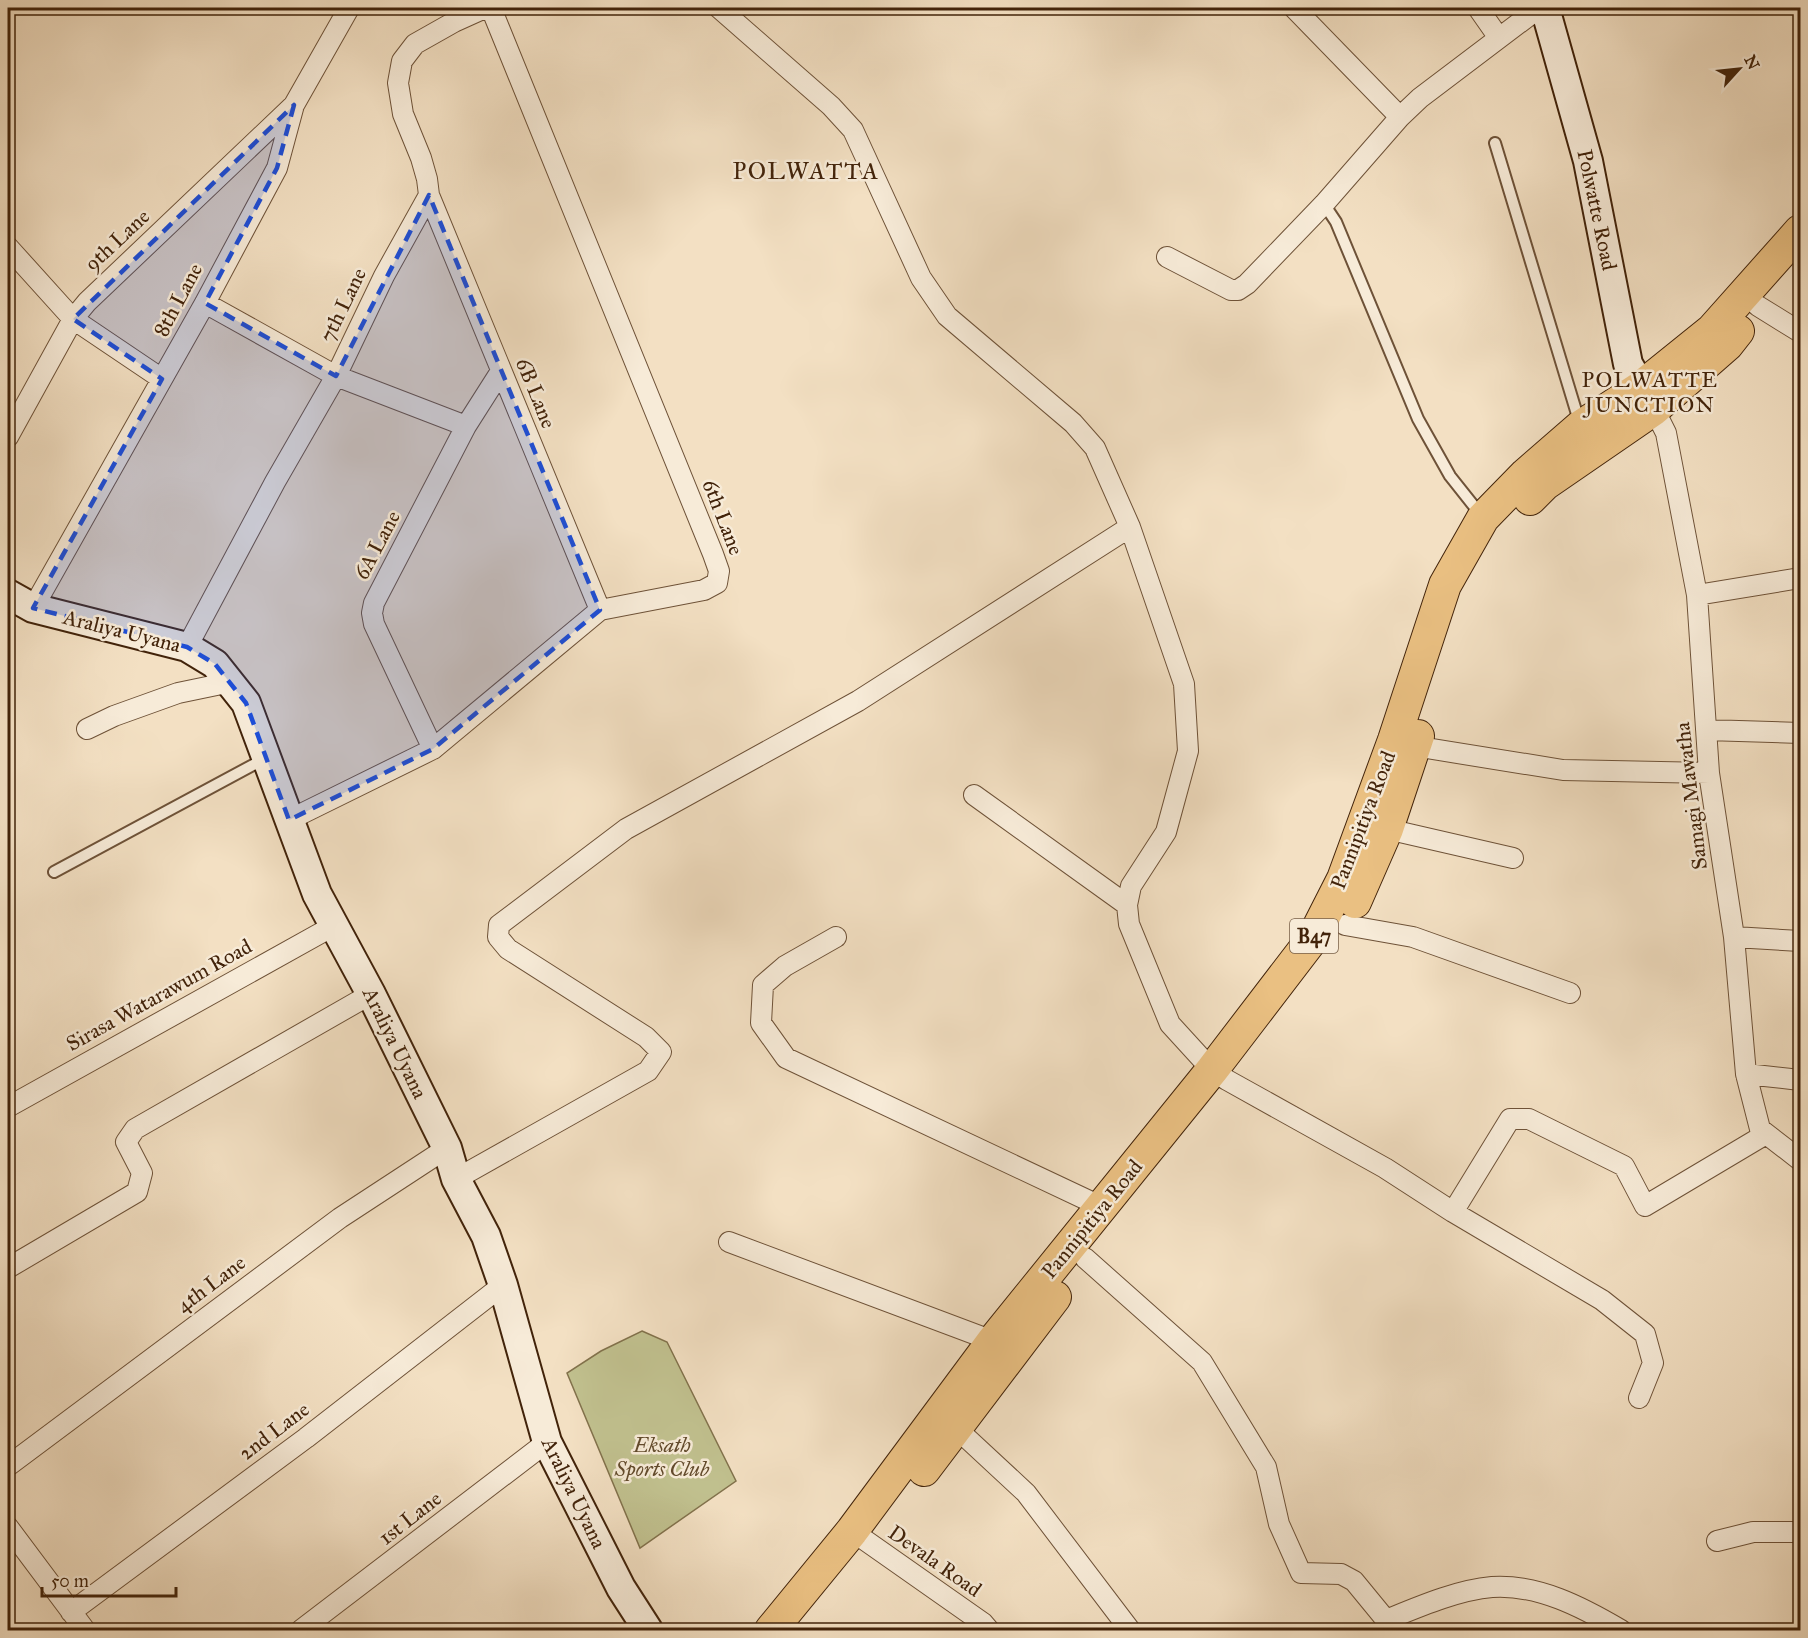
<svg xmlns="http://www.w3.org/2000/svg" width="1808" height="1638" font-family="'IM FELL Great Primer',serif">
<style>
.green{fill:#c1c18f;stroke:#82724c;stroke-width:1.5}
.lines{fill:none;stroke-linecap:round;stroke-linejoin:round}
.lane-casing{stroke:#6e5238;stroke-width:14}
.street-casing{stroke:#6e5238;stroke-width:22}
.secondary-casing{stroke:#42230a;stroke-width:32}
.primary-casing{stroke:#42230a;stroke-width:34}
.lane{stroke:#f7ebd8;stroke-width:10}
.street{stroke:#f7ebd8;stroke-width:20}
.secondary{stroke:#f7ebd8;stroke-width:28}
.primary{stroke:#eac082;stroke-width:32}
.marked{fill:#1d4ed8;fill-opacity:0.2;stroke:#1d4ed8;stroke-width:4.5;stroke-dasharray:12 8;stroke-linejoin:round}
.labels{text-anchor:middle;stroke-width:5;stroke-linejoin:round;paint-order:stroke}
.shield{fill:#f7ebd8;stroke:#785f48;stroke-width:1.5}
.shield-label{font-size:20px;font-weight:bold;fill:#42230a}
.street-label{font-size:21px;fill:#42230a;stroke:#f7ebd8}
.park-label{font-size:21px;font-style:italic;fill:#624a2b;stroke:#f7ebd8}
.neighbourhood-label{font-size:22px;letter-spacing:1.5px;fill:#42230a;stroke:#f7ebd8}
.quarter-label{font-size:24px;letter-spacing:1.5px;fill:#42230a;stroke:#f7ebd8}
</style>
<rect width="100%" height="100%" fill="#f3e0c3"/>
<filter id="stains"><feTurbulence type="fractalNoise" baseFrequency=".00333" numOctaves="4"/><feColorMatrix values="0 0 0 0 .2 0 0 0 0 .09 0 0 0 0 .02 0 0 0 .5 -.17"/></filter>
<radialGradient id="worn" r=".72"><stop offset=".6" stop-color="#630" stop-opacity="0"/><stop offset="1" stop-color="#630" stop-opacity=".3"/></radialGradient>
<path class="green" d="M642,1331L667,1342L736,1481L640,1548L567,1373L601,1351Z"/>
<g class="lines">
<g class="lane-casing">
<path id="lane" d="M1495,143L1580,424
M1324,204L1336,222L1418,419L1450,476L1481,515
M54,872L266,758"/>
</g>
<g class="street-casing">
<path id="street" d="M719,8L831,106L853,130L921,278L947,316L1073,423L1095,448L1130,527L1184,684L1188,751L1166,832L1131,886L1127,905L1129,924L1170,1024L1212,1070L1227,1080L1385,1168L1453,1212L1602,1300L1645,1334L1653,1363L1639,1398
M1294,8L1400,117
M1478,8L1499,38
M429,195L600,610
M8,247L73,319L162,379
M1167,257L1231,290H1238L1247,284L1324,204L1400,117L1420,98L1539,8
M205,303L336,376L466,426
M1758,306L1800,332
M1654,409L1666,433L1697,595L1709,773L1734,937L1746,1074L1760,1129L1800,1160
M8,437L73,319L87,302L294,105
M1697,595L1800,578
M33,608L205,303L277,168L294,105L349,8
M187,647L275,482L336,376L384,276L429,195L427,179L421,158L403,114L398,83L402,61L415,44L454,22L485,8
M87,729L114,716L178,693L231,682
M1706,730L1800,733
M1414,746L1563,770L1709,773
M433,749L374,624L372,613L374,603L466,426L501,371
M974,795L1127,905
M289,820L433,749L600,610L704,590L717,583L719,571L713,554L491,8
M1387,829L1513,858
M1345,925L1413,937L1570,993
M836,937L785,966L763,985L761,1023L786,1058L1102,1207
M1734,937L1800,941
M1746,1074L1800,1080
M8,1107L335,925
M456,1179L648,1071L661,1052L646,1037L508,949L498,937L499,925L626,829L858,701L1130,527
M1453,1212L1510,1119H1529L1624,1166L1645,1206L1766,1134
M729,1242L993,1341
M1085,1258L1202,1362L1266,1467L1279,1524L1301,1573L1341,1574L1354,1581L1386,1620C1418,1607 1457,1590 1492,1587C1538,1584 1582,1607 1621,1630
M8,1268L137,1192L142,1173L126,1142L135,1129L371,994
M956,1428L1026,1493L1130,1630
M8,1466L340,1218L447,1148
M8,1527L85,1630
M852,1531L983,1623L989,1630
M1717,1541L1753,1532H1800
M71,1612L306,1438L503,1285
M301,1630L547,1442"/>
</g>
<g class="secondary-casing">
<path id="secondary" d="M1545,8L1588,161L1628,364L1652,406
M8,594L33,608L187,647L215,664L246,703L317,894L371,994L447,1148L456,1179L486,1236L503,1285L547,1442L621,1588L648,1630"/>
</g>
<g class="primary-casing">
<path id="primary" d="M1530,499L1545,484L1654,409L1727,345L1738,331
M1355,902L1387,829L1418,736
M924,1470L1055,1297
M771,1630L852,1531L993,1341L1212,1070L1313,938L1343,879L1394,740L1445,585L1483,518L1526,474L1580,427L1640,388L1712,330L1800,231"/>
</g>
<use href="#lane" class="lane"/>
<use href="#street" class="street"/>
<use href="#secondary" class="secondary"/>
<use href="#primary" class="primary"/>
</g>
<path class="marked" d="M294,105L277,168L205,303L336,376L429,195L600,610L433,749L289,820L246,703L215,664L187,647L33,608L162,379L73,319Z"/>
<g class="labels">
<rect class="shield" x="1290" y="919" width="48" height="34" rx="4.5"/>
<g class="shield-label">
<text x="1314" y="943">B47</text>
</g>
<g class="street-label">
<text transform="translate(1597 210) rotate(78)" y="7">Polwatte Road</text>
<text transform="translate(117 240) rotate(-43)" y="7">9th Lane</text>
<text transform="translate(178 300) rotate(-62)" y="7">8th Lane</text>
<text transform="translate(343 305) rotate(-64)" y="7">7th Lane</text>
<text transform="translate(536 393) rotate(68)" y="7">6B Lane</text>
<text transform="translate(723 517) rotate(69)" y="7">6th Lane</text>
<text transform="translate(377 545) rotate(-62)" y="7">6A Lane</text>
<text transform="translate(122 631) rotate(14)" y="7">Araliya Uyana</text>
<text transform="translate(1691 796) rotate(-97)" y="7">Samagi Mawatha</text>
<text transform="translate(1363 820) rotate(-69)" y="7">Pannipitiya Road</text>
<text transform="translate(159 995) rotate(-29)" y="7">Sirasa Watarawum Road</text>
<text transform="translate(395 1043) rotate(64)" y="7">Araliya Uyana</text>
<text transform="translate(1092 1219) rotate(-51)" y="7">Pannipitiya Road</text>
<text transform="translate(211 1284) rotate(-37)" y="7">4th Lane</text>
<text transform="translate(274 1431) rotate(-37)" y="7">2nd Lane</text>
<text transform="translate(574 1493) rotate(64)" y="7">Araliya Uyana</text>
<text transform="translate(410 1518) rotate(-38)" y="7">1st Lane</text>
<text transform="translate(935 1561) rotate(35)" y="7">Devala Road</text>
</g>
<g class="park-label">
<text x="662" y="1452">Eksath<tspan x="662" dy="24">Sports Club</tspan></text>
</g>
<g class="neighbourhood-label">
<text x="1650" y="387">POLWATTE<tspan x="1650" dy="25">JUNCTION</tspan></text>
</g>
<g class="quarter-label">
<text x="806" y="179">POLWATTA</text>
</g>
</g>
<rect width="1808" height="1638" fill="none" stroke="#f3e0c3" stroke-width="30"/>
<rect x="9" y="9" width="1790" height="1620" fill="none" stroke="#42230a" stroke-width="3"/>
<rect x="15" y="15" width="1778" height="1608" fill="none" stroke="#42230a" stroke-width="1.5"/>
<g transform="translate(1739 69) rotate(63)" stroke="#f7ebd8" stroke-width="4.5" paint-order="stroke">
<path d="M0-4.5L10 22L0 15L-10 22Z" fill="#42230a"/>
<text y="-9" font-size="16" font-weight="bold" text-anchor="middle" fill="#42230a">N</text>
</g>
<path d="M42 1587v9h134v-9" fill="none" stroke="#42230a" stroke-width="3"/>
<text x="51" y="1587" font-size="18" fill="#42230a" stroke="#f7ebd8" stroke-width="4.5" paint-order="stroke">50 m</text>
<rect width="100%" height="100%" filter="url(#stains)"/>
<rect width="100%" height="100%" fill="url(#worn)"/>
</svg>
